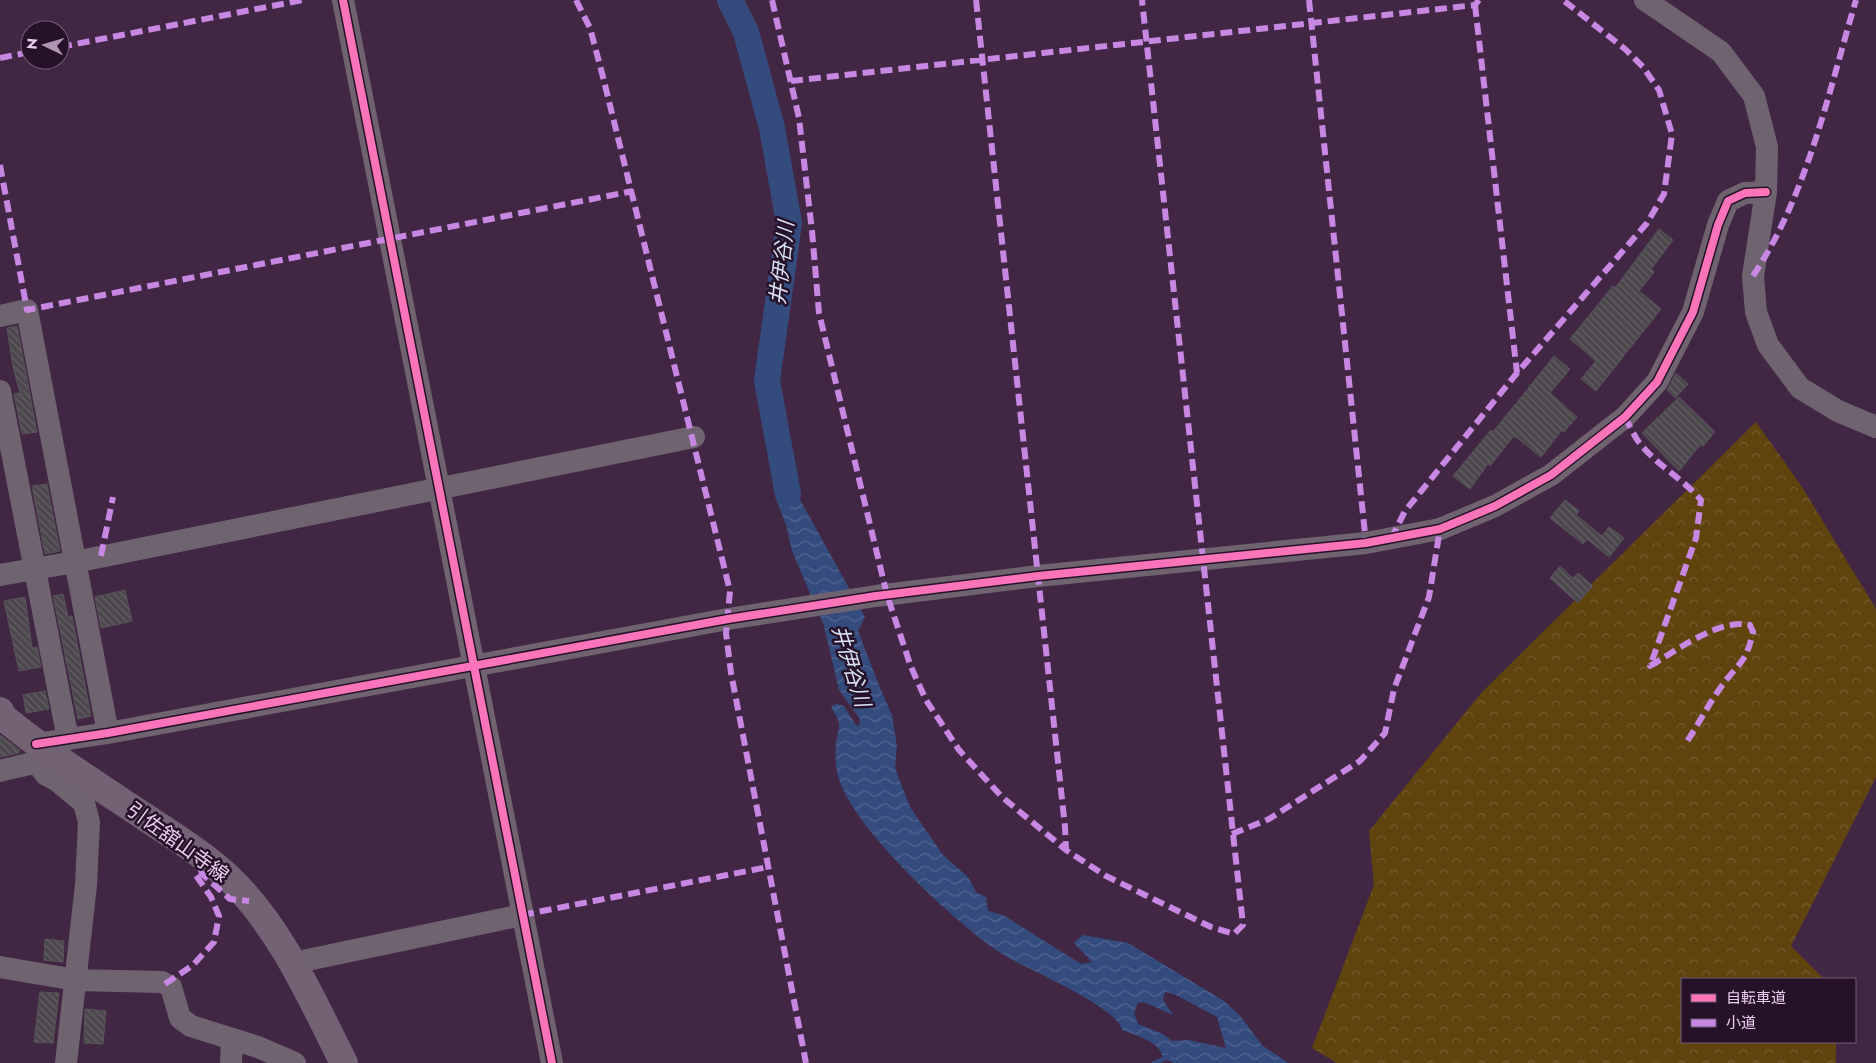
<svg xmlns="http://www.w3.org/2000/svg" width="1876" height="1063" font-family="Jost,'Noto Sans JP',sans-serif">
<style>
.forest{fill:url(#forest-crowns)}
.water{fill:url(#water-waves);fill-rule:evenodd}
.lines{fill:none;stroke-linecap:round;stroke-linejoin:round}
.stream{stroke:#344b7e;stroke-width:4.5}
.river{stroke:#344b7e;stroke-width:26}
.building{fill:url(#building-back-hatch);stroke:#575458}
.minor{stroke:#6e636f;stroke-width:22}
.major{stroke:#726274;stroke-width:28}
.quiet{stroke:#c787e3;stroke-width:6;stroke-dasharray:12 6;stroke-linecap:butt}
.cycleway-casing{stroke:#251128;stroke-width:11}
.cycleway{stroke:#fb73b8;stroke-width:8}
.labels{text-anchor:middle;stroke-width:5;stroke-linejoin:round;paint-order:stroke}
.street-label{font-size:20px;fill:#ebcfee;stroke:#251128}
.water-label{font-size:21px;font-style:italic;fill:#d7e1f1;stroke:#251128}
</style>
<defs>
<pattern id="forest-crowns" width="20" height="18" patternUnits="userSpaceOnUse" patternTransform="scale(1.25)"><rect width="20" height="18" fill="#5f440e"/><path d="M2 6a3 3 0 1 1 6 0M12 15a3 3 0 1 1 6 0" fill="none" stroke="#765e31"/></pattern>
<pattern id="water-waves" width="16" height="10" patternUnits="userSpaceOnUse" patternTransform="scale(1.25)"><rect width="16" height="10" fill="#344b7e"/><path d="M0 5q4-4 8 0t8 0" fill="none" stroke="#526491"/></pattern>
<pattern id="building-back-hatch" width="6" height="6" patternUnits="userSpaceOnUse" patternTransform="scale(1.25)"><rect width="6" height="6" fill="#4b474c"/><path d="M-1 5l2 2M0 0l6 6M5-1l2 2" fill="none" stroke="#656066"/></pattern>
</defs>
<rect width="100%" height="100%" fill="#412744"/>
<path class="forest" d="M1756,422L1802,487L1876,609V777L1791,946L1824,979H1682V1042H1836V1063H1337L1312,1048L1374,885L1369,831L1482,692Z"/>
<path class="water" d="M787,459L788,478L865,617L858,631L880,688L892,715L897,746L895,768L910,807L943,855L968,877L976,892L986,897L988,911L1003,915L1081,964L1092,962L1074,943L1083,935L1128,943L1224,1001L1241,1017L1262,1045L1288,1063H1174L1163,1058C1160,1041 1137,1036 1122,1030C1117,1006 1023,968 999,952C954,921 859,834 840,782C835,769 835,756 836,742C837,736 840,728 839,723C838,718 833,711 831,706L837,704L844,706L855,724L859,726L860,719L839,690L824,626L792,551L786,525L776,499L770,463ZM1165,992L1174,994L1217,1017L1226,1048L1188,1040L1172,1041L1163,1034L1138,1024L1134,1013L1138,1003L1144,1002L1173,1015L1163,1000Z"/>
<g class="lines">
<path class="stream" d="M1154,1063L1169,1057"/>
<path class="river" d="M730,0L746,32L772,128L789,223L767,381L788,494"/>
</g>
<path class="building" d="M1659,229L1673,240L1651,269L1654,272L1639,291L1661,309L1596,391L1581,379L1596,361L1570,339L1613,286L1615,288Z
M17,326L37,432L22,434L14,394L20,393L13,367L7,328Z
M1554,356L1570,369L1550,393L1577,417L1564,432L1562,430L1541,457L1516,437H1513L1490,466L1488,464L1470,489L1453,476L1491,430L1493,432Z
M1676,373L1688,384L1675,398L1667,390Z
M1679,397L1715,432L1703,446L1701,444L1679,471L1642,433Z
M47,484L60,551L45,554L32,486Z
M1565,500L1579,511L1576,515L1602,536L1609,527L1624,538L1609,557L1587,539L1583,544L1550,518Z
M1560,566L1573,578L1578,573L1593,586L1578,603L1550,578Z
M125,590L132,621L101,628L95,597Z
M63,594L68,617L72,616L91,716L78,719L53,596Z
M25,597L32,648L37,647L41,667L19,671L4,601Z
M45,691L49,709L26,713L23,695Z
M0,735L20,750L19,753L0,757Z
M45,939L64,941L63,962L44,960Z
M40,992L59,993L53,1043L34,1042Z
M85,1009L106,1011L103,1044L84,1043Z"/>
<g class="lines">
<path class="minor" d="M343,0L552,1063
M1645,0L1721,52L1754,96L1767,147L1766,192L1753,276L1756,312L1768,345L1800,388L1838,411L1876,427
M0,316L27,310L108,733
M0,391L68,739
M0,575L75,562L694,437
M36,744L108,733L728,619L876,596L1038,576L1366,543L1440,529L1495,506L1551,475L1625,417L1657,382L1693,312L1718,225L1728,201L1745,193L1766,192
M37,763L46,775L56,780L84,803L89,822L86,885L66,1063
M0,771C17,766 34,765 48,756
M293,963L522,915
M0,967L76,980L162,982L171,987L180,1018L191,1026L258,1047L295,1063
M231,1063L232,1039"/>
<path class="major" d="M0,711L3,717C48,754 97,785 145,817C175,837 205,855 231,880C282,930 312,1000 344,1063"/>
<path class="quiet" d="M576,0L590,28L603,77L730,591L726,633L731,673L806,1063
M772,0L799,118L812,231L819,313L887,595L911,667L926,700L959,750L1002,797L1066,850L1106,876L1211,927L1234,934L1243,925L1142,0
M976,0L1065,827L1066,850
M1309,0L1366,543
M1475,5L1517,373
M60,47L303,0
M0,58L30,52
M791,81L1475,5L1479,0
M0,165L27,310L633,191
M1753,276C1808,193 1828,94 1856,0
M1625,417C1629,425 1633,433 1638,441C1655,464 1682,478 1701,500L1696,538L1650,666C1676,651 1719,618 1750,625L1753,632C1746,664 1738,663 1721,687C1708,705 1698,725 1686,743
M1391,539L1405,511L1517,373L1647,223L1664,194L1672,134L1659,90L1643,67L1625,49L1563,0
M101,556L113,497
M1232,834L1269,819L1360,761L1385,733L1394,689L1429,597L1440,529
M522,915L768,867
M165,984L193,965L214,942L219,916L211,897L195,874L200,872L230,899L249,901"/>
<g class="cycleway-casing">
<path id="cycleway" d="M343,0L552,1063
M36,744L108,733L728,619L876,596L1038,576L1366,543L1440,529L1495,506L1551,475L1625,417L1657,382L1693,312L1718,225L1728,201L1745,193L1766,192"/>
</g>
<use href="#cycleway" class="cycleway"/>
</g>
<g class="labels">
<g class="street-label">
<text transform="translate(178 842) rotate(36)" y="7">引佐舘山寺線</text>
</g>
<g class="water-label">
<text transform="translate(782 263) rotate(-84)" y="7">井伊谷川</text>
<text transform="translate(851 666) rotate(73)" y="7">井伊谷川</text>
</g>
</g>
<rect x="1681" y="978" width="175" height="65" fill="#251128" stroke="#745d77"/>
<rect x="1691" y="994" width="25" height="8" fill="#fb73b8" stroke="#745d77"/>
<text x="1726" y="1003" font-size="15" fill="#ebcfee">自転車道</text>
<rect x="1691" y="1019" width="25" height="8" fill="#c787e3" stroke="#745d77"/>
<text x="1726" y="1028" font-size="15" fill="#ebcfee">小道</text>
<g transform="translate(45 45) rotate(275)"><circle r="24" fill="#251128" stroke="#745d77"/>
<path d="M0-4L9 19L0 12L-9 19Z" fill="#b094b2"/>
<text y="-8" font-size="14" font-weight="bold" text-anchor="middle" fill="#ebcfee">N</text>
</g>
</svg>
